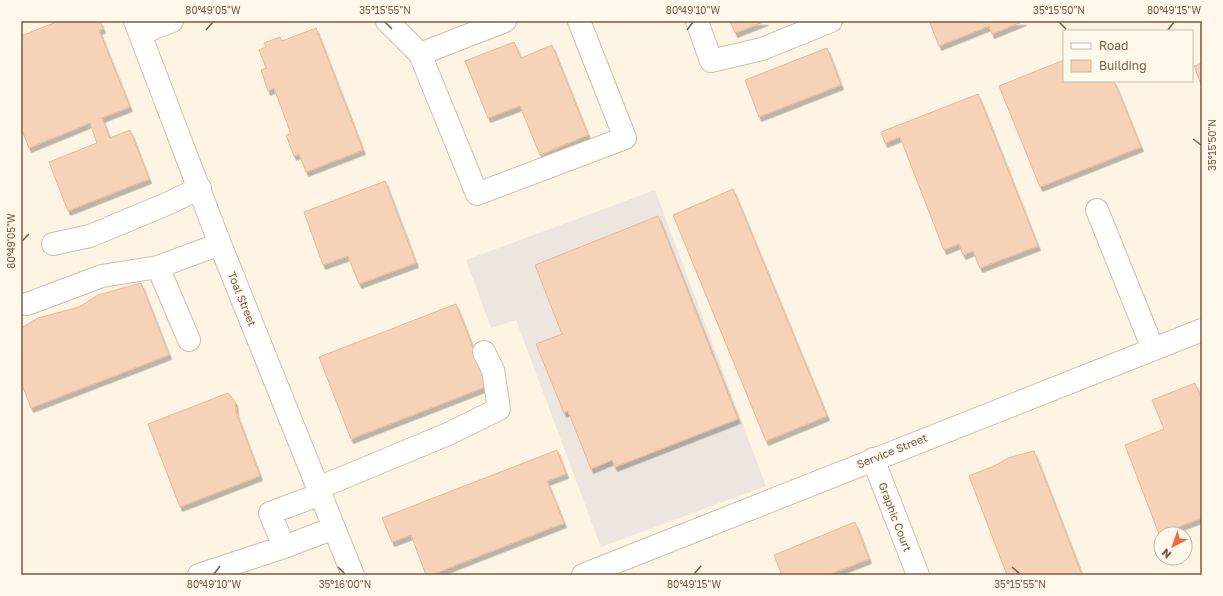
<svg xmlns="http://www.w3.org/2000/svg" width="1223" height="596" font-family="'Golos Text',sans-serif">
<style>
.industrial{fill:#ede6de}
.building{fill:#f6d2b8;stroke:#eab997;filter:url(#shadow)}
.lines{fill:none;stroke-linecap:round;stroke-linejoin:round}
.minor-casing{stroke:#d2beaa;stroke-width:24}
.minor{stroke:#fff;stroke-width:22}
.ticks{fill:none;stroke:#785a46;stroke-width:1.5}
.labels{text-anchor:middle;stroke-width:3;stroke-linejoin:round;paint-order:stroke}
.street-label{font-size:11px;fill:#785a46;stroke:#fff8eb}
.neatline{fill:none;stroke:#785a46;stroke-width:1.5}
.ticks-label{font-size:10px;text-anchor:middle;fill:#785a46}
</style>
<defs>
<filter id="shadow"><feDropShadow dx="2.5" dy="4.5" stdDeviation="0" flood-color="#0004"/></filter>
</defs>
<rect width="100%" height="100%" fill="#fef4e3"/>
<path class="industrial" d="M655,190L766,486L601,547L516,320L491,328L466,260Z"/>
<path class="building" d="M59,21H100L103,29L99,30L130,107L102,118L110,138L130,130L149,179L68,211L49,162L97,143L90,123L29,148L21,128V36Z
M730,21H766L735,33Z
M929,21H1024L992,34L989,26L939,46Z
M316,28L363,150L306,172L299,154L294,156L286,135L291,134L274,88L268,91L261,70L266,68L259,50L266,47L264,43L280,37L282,41Z
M514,42L521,58L552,45L588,135L540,155L520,106L488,118L465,61Z
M827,48L841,85L759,117L745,80Z
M1064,60V81H1114L1141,147L1040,187L999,86Z
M1202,63V87L1194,66Z
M978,94L1038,246L980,268L973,251L963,255L959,244L944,250L900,137L885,143L881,132Z
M385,181L416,263L359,284L348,256L323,265L304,212Z
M733,189L827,416L766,441L673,215Z
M658,216L738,419L615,467L612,460L591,469L568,411L564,413L536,344L562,334L535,265Z
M141,283L169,355L31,408L21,382V328L38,318L79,307L98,295Z
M456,304L488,386L351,439L319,357Z
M1195,383L1202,401V518L1159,534L1125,445L1164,429L1152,400Z
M228,393L235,401L236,412L260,476L180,507L148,424Z
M557,450L566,474L547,481L564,523L431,575H426L411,535L392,542L382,518Z
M1034,451L1045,479L1082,575H1007L969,476L994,466L1008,458Z
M855,522L869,559L828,575H782L774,555Z"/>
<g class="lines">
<g class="minor-casing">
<path id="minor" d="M135,21L220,244L353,575
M387,21L420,54L477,194L625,138L579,21
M697,21L711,61L762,49L831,21
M140,34L172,21
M420,54L505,21
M1097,210L1153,349
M53,244L90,236L169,203L200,188
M27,304L102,276L158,267
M189,340L158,267L220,244
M873,459L918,575
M318,488L448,434L499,409L493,370L484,352
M284,547L270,513L321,494
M199,575L284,547L334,528
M583,575L1202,330"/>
</g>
<use href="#minor" class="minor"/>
</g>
<path class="ticks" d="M385,22L392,29M1059,22L1066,29M206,30L213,22M687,30L693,22M1168,30L1174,22M1193,139L1201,145M22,241L29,234M338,567L345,574M1012,567L1020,574M214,574L220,566M694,574L701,566"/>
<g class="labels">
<g class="street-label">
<text transform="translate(242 299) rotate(68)" y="4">Toal Street</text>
<text transform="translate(892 451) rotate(-22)" y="4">Service Street</text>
<text transform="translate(895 517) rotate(69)" y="4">Graphic Court</text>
</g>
</g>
<rect width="1223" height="596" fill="none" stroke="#fff8eb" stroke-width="44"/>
<rect x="1063" y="30" width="130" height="52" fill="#fff8eb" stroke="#c9b9a9"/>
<rect x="1071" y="43" width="20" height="6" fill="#ffffff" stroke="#c9b9a9"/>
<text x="1099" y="50" font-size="12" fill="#785a46">Road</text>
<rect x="1071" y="60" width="20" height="12" fill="#f6d2b8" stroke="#c9b9a9"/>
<text x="1099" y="70" font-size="12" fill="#785a46">Building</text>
<g transform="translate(1173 546) rotate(221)"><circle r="19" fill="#fff8eb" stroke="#c9b9a9"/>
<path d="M0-3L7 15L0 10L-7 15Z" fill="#f26b3d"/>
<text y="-6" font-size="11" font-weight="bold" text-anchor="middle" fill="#785a46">N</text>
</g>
<rect x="22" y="22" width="1179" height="552" class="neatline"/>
<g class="ticks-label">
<text x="213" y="14">80°49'05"W</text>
<text x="385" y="14">35°15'55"N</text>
<text x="693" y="14">80°49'10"W</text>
<text x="1059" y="14">35°15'50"N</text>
<text x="1174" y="14">80°49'15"W</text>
<text transform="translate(1212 145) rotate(-90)" y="4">35°15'50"N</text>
<text transform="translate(11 241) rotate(-90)" y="4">80°49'05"W</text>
<text x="214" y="588">80°49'10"W</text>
<text x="345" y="588">35°16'00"N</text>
<text x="694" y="588">80°49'15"W</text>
<text x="1020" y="588">35°15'55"N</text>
</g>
</svg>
